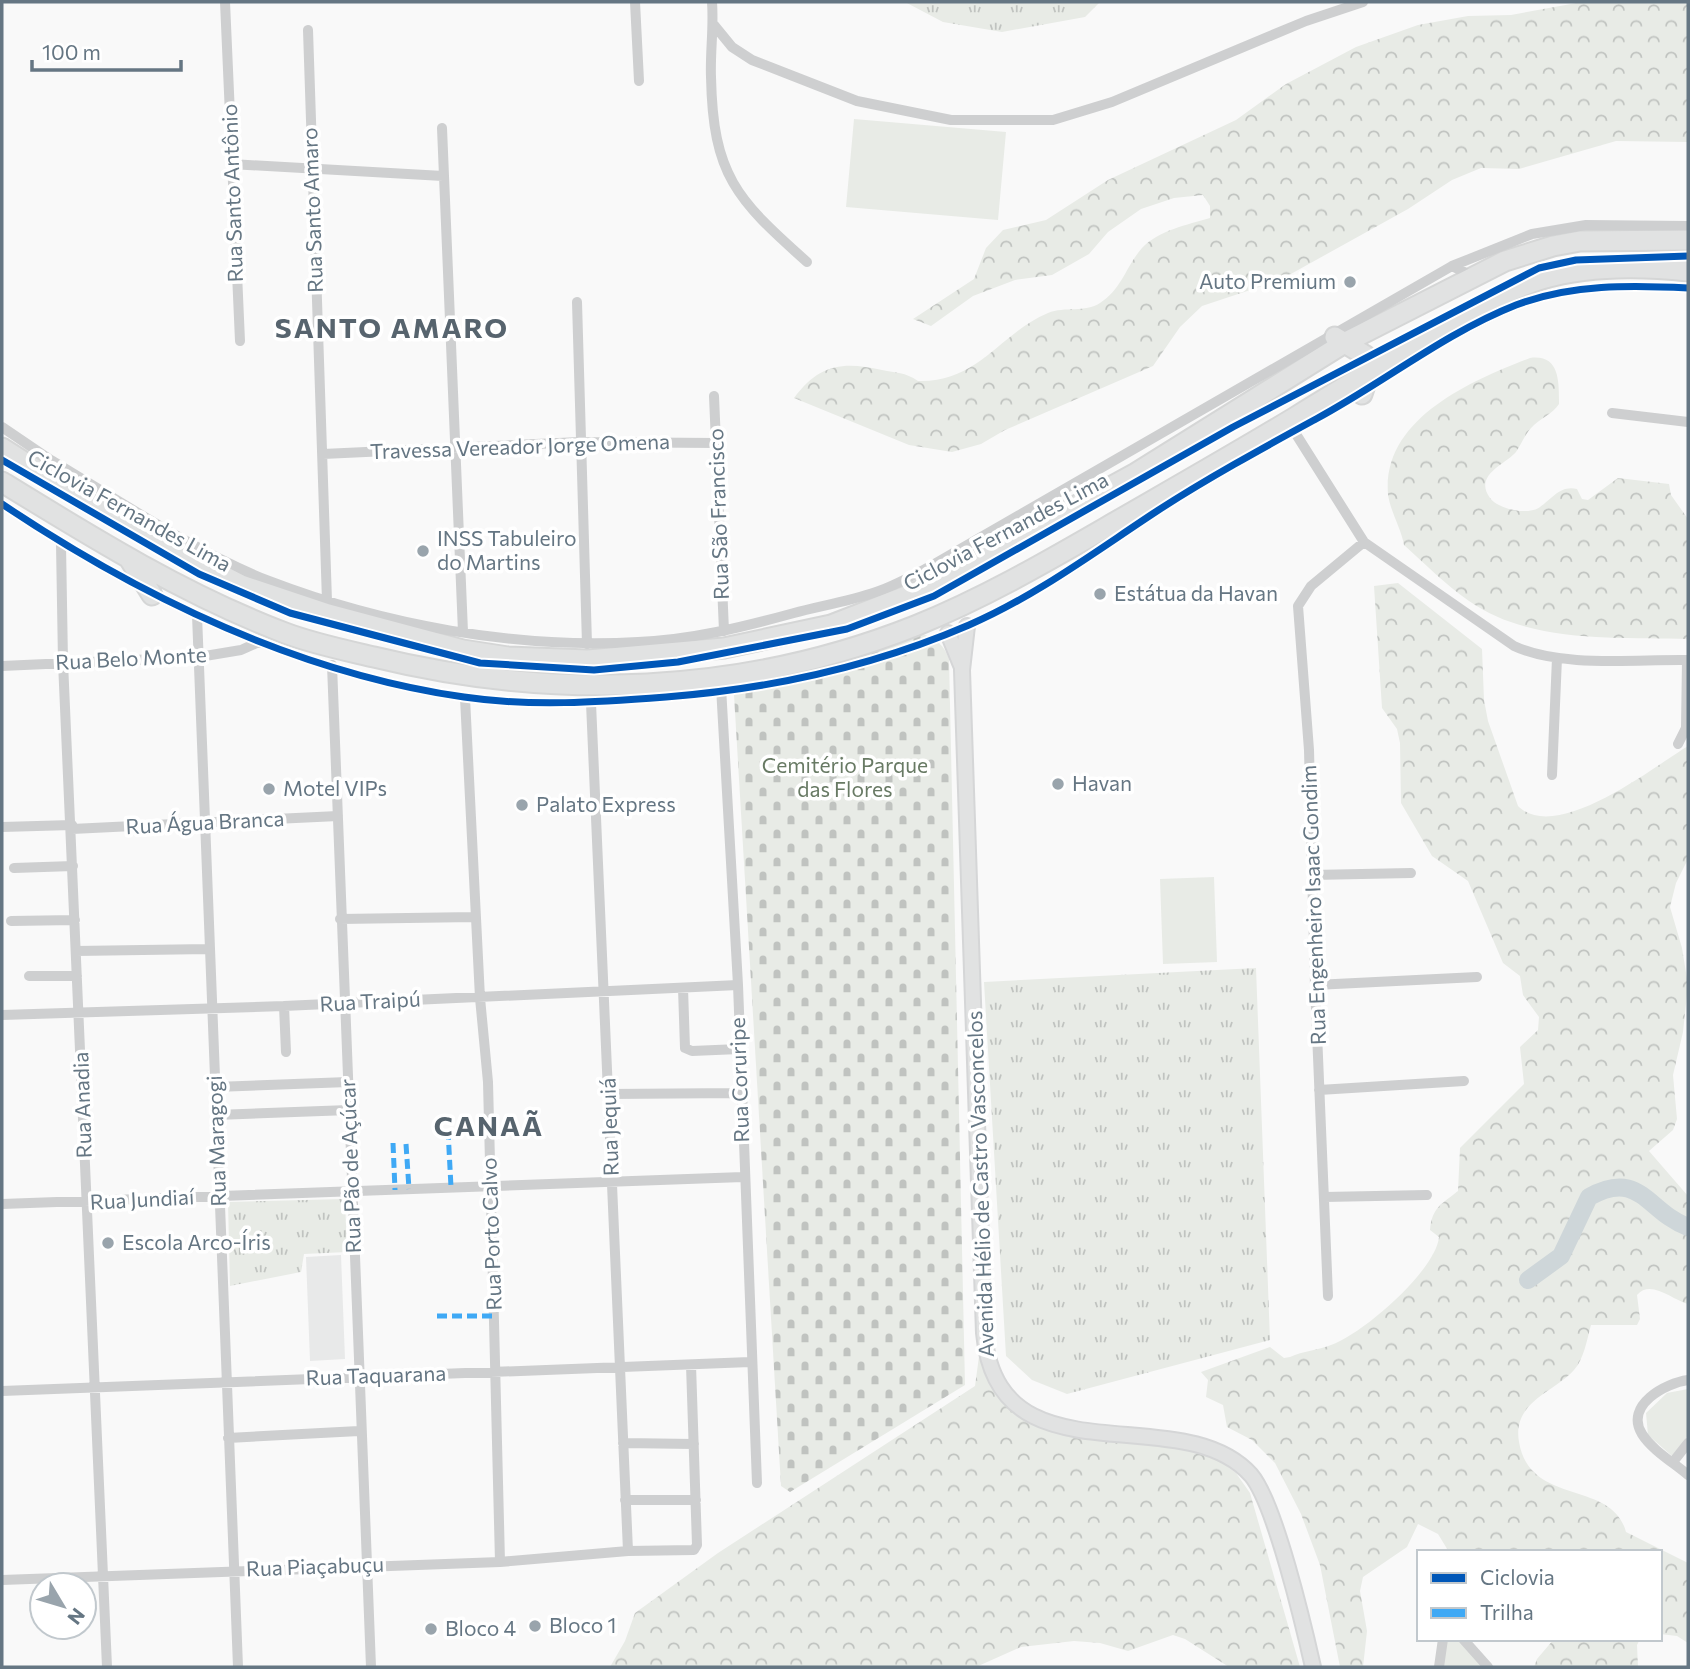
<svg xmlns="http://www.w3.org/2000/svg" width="1690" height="1669" font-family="Commissioner,sans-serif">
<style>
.built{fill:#e8e9e9}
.grass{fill:url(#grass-tufts)}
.forest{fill:url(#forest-crowns)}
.cemetery{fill:url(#cemetery-stones)}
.park{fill:#e8ebe6}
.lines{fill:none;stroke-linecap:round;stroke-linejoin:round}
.river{stroke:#ced6d9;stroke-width:18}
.secondary-casing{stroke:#d5d6d7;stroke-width:18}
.highway-casing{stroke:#d5d6d6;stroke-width:23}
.street{stroke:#cecfd0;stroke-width:10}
.secondary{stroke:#e1e2e2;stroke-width:14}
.highway{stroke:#e1e2e2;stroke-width:19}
.quiet{stroke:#3fa9f5;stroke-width:5;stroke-dasharray:10 5;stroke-linecap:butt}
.cycleway-casing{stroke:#fff;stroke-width:11}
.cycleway{stroke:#0057b8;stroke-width:7}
.poi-dot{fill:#99a4ac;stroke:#fff;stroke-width:2.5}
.labels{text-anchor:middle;stroke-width:7;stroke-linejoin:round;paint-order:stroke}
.street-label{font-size:21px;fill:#657683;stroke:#fff}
.poi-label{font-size:21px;fill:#657683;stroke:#fff;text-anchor:start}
.park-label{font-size:21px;fill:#687a64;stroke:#fff}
.district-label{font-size:28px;font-weight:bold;letter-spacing:2px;fill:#57646e;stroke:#fff}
</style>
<defs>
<pattern id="grass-tufts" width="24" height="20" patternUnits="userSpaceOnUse" patternTransform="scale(1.75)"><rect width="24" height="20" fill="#e8ebe6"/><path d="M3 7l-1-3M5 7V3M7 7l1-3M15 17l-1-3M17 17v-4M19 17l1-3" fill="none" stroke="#c0c3c0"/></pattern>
<pattern id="forest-crowns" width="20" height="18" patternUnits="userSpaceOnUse" patternTransform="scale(1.75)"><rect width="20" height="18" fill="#e8ebe6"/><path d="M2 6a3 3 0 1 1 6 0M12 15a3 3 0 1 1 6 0" fill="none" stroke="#c0c3c0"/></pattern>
<pattern id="cemetery-stones" width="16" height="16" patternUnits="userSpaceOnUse" patternTransform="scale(1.75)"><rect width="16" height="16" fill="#e8ebe6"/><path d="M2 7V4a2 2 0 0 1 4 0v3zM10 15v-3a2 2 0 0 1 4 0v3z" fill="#c0c3c0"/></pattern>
</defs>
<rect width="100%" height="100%" fill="#f9f9f9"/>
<path class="built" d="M341,1255L345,1359L310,1361L306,1257Z"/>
<path class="grass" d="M905,2H1100L1085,17L1002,32L943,22Z
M1256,968L1270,1340L1067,1394L1032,1380L1006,1356L984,982Z
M345,1199L347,1252L304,1254L301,1272L230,1286L228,1202Z"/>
<path class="forest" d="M1582,2H1688V142L1616,141L1519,169L1481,168L1452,180L1408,209L1280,280L1202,306L1180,327L1153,366L1005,430L981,444L952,452L909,445L794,398C819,364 843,361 882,370C896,373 905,372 918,381C978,383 1000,333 1048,313C1065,306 1085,313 1100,303C1122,289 1126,266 1142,248C1159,230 1187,225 1210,218V206L1203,195L1174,198L1141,209L1108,232L1089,254L1052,275L1015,280L973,296L931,326L913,319L974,279L986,248L1003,230L1046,220L1108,180L1236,120L1286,84L1356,47L1418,25L1468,16L1511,15Z
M1530,358C1560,354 1559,382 1559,404C1552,414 1543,417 1534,425C1526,432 1522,443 1516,452C1506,464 1473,475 1490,498C1498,509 1528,516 1540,507C1552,499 1560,485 1577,489L1582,499L1588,500L1618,478L1669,484L1671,495L1688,519V639C1618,637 1530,644 1469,601C1446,585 1425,564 1404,545C1401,528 1390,511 1388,494C1382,418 1473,380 1530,358Z
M1398,583L1482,649L1484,700L1488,721L1518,806C1556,844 1652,768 1688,746V859L1676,883L1670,907L1682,948L1688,985L1683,1032L1673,1075L1677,1119L1673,1130L1649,1151L1688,1196V1304C1672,1300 1651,1279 1637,1295L1640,1319L1637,1325H1591C1587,1339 1584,1359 1574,1370C1553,1393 1512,1402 1519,1442C1530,1507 1612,1479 1626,1532L1688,1563V1643L1677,1636L1660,1634V1552H1449L1438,1534L1418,1524L1407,1547L1363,1577L1360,1591L1367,1631L1363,1667H1340L1320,1565L1301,1514L1275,1463L1252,1440L1227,1427L1223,1405L1206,1397L1208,1380L1201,1372L1270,1347L1284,1358L1290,1357C1303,1351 1318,1350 1331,1345C1363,1334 1436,1270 1439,1237L1430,1230C1432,1207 1442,1204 1458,1191L1460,1148L1524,1084L1520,1047L1538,1030L1539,1017L1523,995L1520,976L1503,963L1468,881L1432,856L1401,803L1400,743L1397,729L1382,708L1374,586Z
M980,1349C981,1382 999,1399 1024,1417L1210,1453L1236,1473L1250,1493L1300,1667H1229L1185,1639L1173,1635L1128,1651L1100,1643L1074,1641L1021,1647L976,1667H610L625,1641L635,1613L718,1553L975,1386Z
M1554,1639H1640L1637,1645L1638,1667H1534L1537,1659Z"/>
<path class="cemetery" d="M923,634C937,640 944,645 949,659L965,1385L790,1492L781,1486L733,678Z"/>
<path class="park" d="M854,119L1006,132L998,220L846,207Z
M1214,877L1217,962L1163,964L1160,879Z
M1688,1389V1436L1672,1456L1648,1435L1646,1413L1667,1393Z
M1445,1639H1460L1488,1667H1442Z"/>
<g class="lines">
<path class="river" d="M1528,1280L1561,1256L1589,1197C1640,1168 1647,1212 1688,1227"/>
<g class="secondary-casing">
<path id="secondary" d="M967,626L962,670L984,1333C998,1487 1180,1396 1251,1475C1275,1503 1304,1627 1313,1667
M948,633L961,665"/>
</g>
<g class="highway-casing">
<path id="highway" d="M1335,337L1366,356L1370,370L1362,394
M2,448L85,501L206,567L241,585L328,614L463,650L508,657L588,660L724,648L831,625L924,589L1136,473L1346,342L1505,261L1553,246L1580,241L1688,240
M2,482C93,538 185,595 285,633C314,644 344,650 374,657C555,701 741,695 915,626C987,597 1053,558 1119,520C1178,486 1236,453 1294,418C1336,392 1378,367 1420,342C1458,319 1499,292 1542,279C1589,265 1641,266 1688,271
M130,560L152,595"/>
</g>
<path class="street" d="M225,2L240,341
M635,2L639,81
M712,2C714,27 710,52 711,77C713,175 736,199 807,262
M714,25L732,47L752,60L857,101L951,120H1053L1112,102L1306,21L1363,2
M308,30L327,601
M442,128L463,632
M231,164L443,176
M1452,266L1532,234L1586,225L1688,226
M577,302L587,644
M714,396L724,631
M1612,413L1688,422
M2,427L55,463
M1294,431L1364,542L1514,646C1561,668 1635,659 1688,660
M323,454L580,442L716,443
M51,460C118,500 197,553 269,581C384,625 515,649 638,642C691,640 743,627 794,613C821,606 850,601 876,592C894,586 912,576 929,567L1452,266L1474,277
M2,504C141,597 297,673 464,697C531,707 599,702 666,697C768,689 874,666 969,625C1036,596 1096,551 1157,511C1208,478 1263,448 1316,419C1383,383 1445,333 1516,305C1571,284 1631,285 1688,288
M61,544L63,662L107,1667
M197,615L238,1667
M332,665L371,1667
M2,666L199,657L241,650L259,642
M721,687L738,985L757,1483
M465,698L480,998L488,1082L500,1562
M591,703L628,1551
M1678,744L1686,728L1687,660
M1552,775L1557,658
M2,827L72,825
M72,829L338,816
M14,868L73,866
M1312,875L1411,873
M340,919L475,917
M11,921L75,920
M76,951L209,949
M29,976H77
M1315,985L1477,977
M683,988L685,1048L692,1051L739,1049
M284,1006L286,1052
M2,1015L284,1006L738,985
M215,1087L348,1082
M1319,1090L1464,1081
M609,1094L741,1093
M216,1115L349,1110
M1324,1197L1427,1195
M2,1204L743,1177
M1328,1296L1315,985L1309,750L1298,606L1311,586L1364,542
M1688,1380C1666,1383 1624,1405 1642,1434C1652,1450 1674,1463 1688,1475
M2,1391L750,1362
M228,1438L359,1431
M623,1443L694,1444
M1673,1462L1688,1443
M625,1500H696
M2,1580L500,1562L628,1551L694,1550L697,1545L691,1365
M1463,1639L1488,1667
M1439,1667L1443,1639"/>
<use href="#secondary" class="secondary"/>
<use href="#highway" class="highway"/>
<path class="quiet" d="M448,1130L451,1187
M393,1143L395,1190
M406,1144L409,1189
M437,1316H495"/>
<g class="cycleway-casing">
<path id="cycleway" d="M2,460L199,574L290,613L480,663L594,670L678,662L847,629L934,596L1233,427L1539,268L1576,260L1688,256
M2,504C141,597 297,673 464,697C531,707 599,702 666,697C768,689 874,666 969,625C1036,596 1096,551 1157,511C1208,478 1263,448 1316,419C1383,383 1445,333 1516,305C1571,284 1631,285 1688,288"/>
</g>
<use href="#cycleway" class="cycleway"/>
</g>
<g class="poi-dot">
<circle cx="1350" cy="282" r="7"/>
<circle cx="423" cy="551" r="7"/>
<circle cx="1100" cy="594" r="7"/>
<circle cx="1058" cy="784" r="7"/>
<circle cx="269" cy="789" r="7"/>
<circle cx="522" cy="805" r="7"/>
<circle cx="108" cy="1243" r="7"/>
<circle cx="535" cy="1626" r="7"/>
<circle cx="431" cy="1629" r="7"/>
</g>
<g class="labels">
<g class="street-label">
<text transform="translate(233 193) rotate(-92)" y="7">Rua Santo Antônio</text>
<text transform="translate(313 210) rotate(-92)" y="7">Rua Santo Amaro</text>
<text transform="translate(520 447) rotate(-2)" y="7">Travessa Vereador Jorge Omena</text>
<text transform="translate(129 511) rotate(29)" y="7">Ciclovia Fernandes Lima</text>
<text transform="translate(719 514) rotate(-92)" y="7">Rua São Francisco</text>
<text transform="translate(1006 532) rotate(-28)" y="7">Ciclovia Fernandes Lima</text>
<text transform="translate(131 659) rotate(-3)" y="7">Rua Belo Monte</text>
<text transform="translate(205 823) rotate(-3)" y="7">Rua Água Branca</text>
<text transform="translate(1314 905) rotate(-92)" y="7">Rua Engenheiro Isaac Gondim</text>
<text transform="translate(370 1002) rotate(-3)" y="7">Rua Traipú</text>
<text transform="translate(740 1080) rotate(-92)" y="7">Rua Coruripe</text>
<text transform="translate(83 1105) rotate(-92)" y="7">Rua Anadia</text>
<text transform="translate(610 1127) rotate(-92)" y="7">Rua Jequiá</text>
<text transform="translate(217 1141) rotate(-92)" y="7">Rua Maragogi</text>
<text transform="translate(351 1166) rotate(-92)" y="7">Rua Pão de Açúcar</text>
<text transform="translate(981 1184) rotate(-92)" y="7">Avenida Hélio de Castro Vasconcelos</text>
<text transform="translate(142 1200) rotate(-3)" y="7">Rua Jundiaí</text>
<text transform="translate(492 1234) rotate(-92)" y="7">Rua Porto Calvo</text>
<text transform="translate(376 1376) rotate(-2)" y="7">Rua Taquarana</text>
<text transform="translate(315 1567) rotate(-2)" y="7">Rua Piaçabuçu</text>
</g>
<g class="poi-label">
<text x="1336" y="289" text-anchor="end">Auto Premium</text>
<text x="437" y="546">INSS Tabuleiro<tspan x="437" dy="24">do Martins</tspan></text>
<text x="1114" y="601">Estátua da Havan</text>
<text x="1072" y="791">Havan</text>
<text x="283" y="796">Motel VIPs</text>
<text x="536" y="812">Palato Express</text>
<text x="122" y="1250">Escola Arco-Íris</text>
<text x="549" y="1633">Bloco 1</text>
<text x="445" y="1636">Bloco 4</text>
</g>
<g class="park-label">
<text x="845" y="773">Cemitério Parque<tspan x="845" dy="24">das Flores</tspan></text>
</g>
<g class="district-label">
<text x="392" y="338">SANTO AMARO</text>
<text x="489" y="1136">CANAÃ</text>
</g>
</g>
<rect width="1690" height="1669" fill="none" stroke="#657683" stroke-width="7"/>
<rect x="1417" y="1550" width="245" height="91" fill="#ffffff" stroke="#c1c8cd" stroke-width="2"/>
<rect x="1431" y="1573" width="35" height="10" fill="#0057b8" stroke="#c1c8cd" stroke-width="2"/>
<text x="1480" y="1585" font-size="21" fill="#657683">Ciclovia</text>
<rect x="1431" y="1608" width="35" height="10" fill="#3fa9f5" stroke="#c1c8cd" stroke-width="2"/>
<text x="1480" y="1620" font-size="21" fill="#657683">Trilha</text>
<g transform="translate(63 1606) rotate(128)"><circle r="33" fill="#ffffff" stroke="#c1c8cd" stroke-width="2"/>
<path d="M0-5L12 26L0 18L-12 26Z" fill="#99a4ac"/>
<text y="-10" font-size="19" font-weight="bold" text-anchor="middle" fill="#657683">N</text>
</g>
<path d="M32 60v10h149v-10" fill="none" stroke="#657683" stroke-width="3.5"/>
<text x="42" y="60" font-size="21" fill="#657683" stroke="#ffffff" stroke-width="5" paint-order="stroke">100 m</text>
</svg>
